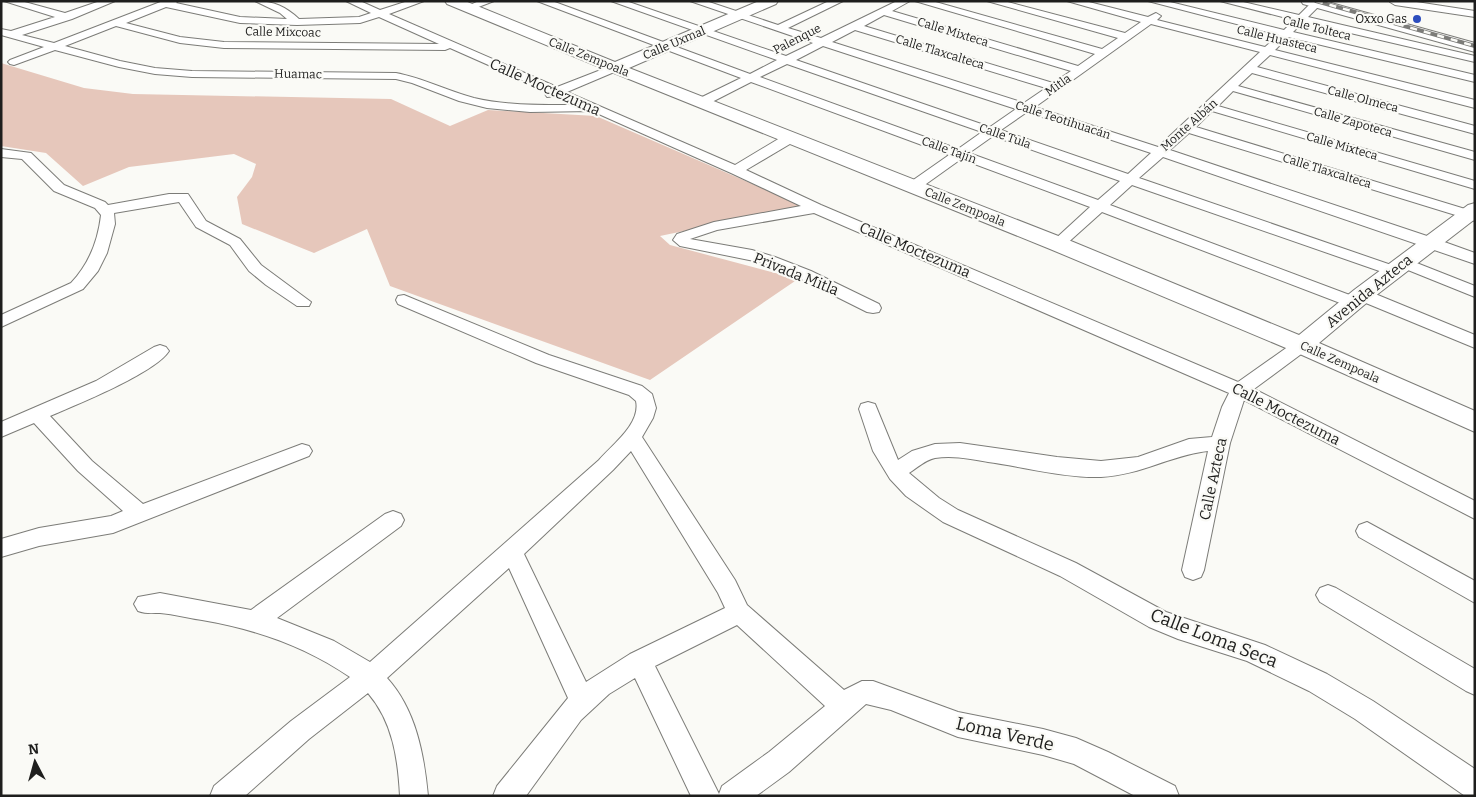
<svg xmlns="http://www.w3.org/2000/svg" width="1476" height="797" font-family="Bitter,serif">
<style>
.green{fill:#e6c7bb}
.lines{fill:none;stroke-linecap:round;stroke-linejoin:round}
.street-casing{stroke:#7c7c78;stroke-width:2}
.secondary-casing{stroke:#7c7c78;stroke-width:2}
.street{fill:#fff;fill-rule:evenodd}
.secondary{fill:#fff;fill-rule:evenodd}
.rail-casing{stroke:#7c7c79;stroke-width:4}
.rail{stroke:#fafaf6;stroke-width:2.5;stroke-dasharray:7;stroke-linecap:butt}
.poi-dot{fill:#2c4dbd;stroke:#fafaf6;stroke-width:2}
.labels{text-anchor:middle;stroke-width:4.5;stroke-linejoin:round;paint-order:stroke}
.far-poi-label{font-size:12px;fill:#1e1e1d;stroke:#fafaf6;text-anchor:end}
.far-street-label{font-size:12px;fill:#1e1e1d;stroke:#fafaf6}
.street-label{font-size:15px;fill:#1e1e1d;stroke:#fafaf6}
.near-street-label{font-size:18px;fill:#1e1e1d;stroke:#fafaf6}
</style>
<rect width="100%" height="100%" fill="#fafaf6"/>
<path class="green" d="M1,63L84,88L133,94L391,99L450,126L488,110L596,116L803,206L660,236L670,245L798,279L650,380L390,286L367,229L314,253L242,224L237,197L252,177L256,164L234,154L129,167L83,186L46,153L1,146Z"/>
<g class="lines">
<g class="street-casing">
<path id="street" d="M4,1H21L65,13L100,1H115L72,19L22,35L54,43L163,1H178L176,3L240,17L287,19L280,13L255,1C274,1 286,7 299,19L359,17L371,13L346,1H360L380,10L408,1H424L389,14L557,87L611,66H619L621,68L619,70L567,92L735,165L785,135H795L796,138L795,141L746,170L821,205L1238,382L1296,341L1302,339L1308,341L1311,345L1308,349L1254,389L1475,501V519L1244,400L1230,443L1204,570L1201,577L1193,580L1185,577L1182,570L1208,451C1171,455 1141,475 1101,477C1065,478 1024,467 988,462C971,459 953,455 935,458C925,460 917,468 909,473L939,498L958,510L1076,563L1166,612L1265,645L1327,674L1373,701L1475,769V796H1465L1355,719L1309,691L1247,661L1178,639L1149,627L1060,576L943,522L906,496L890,479L873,451L859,409L861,404L868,402L875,404L898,460L912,451L935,444L960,443L1057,457L1101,461L1138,457L1189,439L1212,437L1222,407L1229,393L814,213L717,230L690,239L752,250L775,257L811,271L879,304L881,308L879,312L873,313L867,312L799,278L764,263L680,246L673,240L677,234L714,222L801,206L731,173L592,111L530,112L487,108L459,101L412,83L396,79L192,77L155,74L119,67L55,50L14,65L10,64L8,62L10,60L44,47L1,35V29L11,31L55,17ZM166,7L240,23L297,25L360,23L379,17L439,44L224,42L180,37L126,23ZM116,26L180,43L224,48L445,50L450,48L547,91L545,94L547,97L557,96L578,105C543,105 508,106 474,98C447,91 423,78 396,73L192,71L155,68L120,61L65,46Z
M479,1H494L468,11L463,8Z
M537,1H552L750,74L777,60L611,1H626L786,56L813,43L690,1H706L778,25L829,1H843L788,28L821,38L897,1H910L892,11L1078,66L1095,54L915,1H932L1102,49L1118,38L987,1H1004L1125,33L1141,22L1067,1H1085L1148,17L1156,13L1161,16L1157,20L1265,47L1279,35L1148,1H1166L1284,30L1294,20L1220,1H1239L1299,15L1313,1H1321L1320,5L1308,17L1475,56V62L1303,22L1293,32L1475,75V82L1288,37L1275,50L1475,100V108L1270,55L1257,67L1475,126V134L1252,73L1238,86L1475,152V160L1233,91L1218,106L1475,181V189L1212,111L1196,127L1475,212V221L1189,133L1170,150L1436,239L1475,253V264L1163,157L1139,178L1400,268L1402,271L1400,274H1388L1132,185L1110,205L1355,297L1356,291H1368L1475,335V348L1361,301L1360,306H1348L1102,212L1063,247H1053L1050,244L1053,241L1090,207L961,159L919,189H909L907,186L909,183L949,155L751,82L706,105H698L696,102L698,99L741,78ZM884,15L1071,71L1053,83L864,26ZM1151,24L1260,52L1158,147L1035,107ZM855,30L1046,88L1024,103L832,42ZM823,46L1016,109L990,127L796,60ZM787,64L982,132L958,149L760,77ZM1027,112L1151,153L1128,174L1001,130ZM993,136L1120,181L1098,200L969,153Z
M1410,1L1475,11V17L1395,5L1390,2Z
M1,149L31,153L64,185L105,202L108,205L169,194H188L206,221L240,239L261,265L311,302L309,306H297L266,285L249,271L230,245L196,227L179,202L114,213L115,224L107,253L98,271L83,289L1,327V315L71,283C89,264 98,241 101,215L95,208L54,191L22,159L1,157Z
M1404,258L1475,286V297L1398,266L1396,263L1398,260Z
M404,295L549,355L642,386L652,394L656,408L653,418L642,437L735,580L747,605L844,690L862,681H873L958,712L1043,729L1076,738L1108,752L1175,786L1179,796H1135L1074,764L1043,755L958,737L891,710L866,704L789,772L756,796H691L635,678L609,694L581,720L526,796H493L497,786L568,698L509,568L387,678C416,710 424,754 428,796H400C398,759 393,722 368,693L309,739L245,796H210L214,786L291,721L350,677C305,646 255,629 202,620C188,618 174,614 160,613C152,613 146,614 138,611L134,604L138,597L160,593L251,610L385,514L393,511L401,514L404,520L401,526L277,618L334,641L370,662L599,460C612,445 641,424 636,401L629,395L536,363L398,304L396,300L398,296ZM631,451L718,593L725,608L630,654L586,682L524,554L613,470ZM737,625L825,706L769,752L722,786L719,794L655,666Z
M160,345L166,347L169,351C155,373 76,405 50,416L92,461L143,504L302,444L309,446L312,451L309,456L113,533L39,546L1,557V539L39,528L111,516L123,511L78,471L34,423L1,437V422L96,381L154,347Z
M1367,522L1475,581V603L1359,537L1356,531L1359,525Z
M1328,585L1336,588L1475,669V695L1466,691L1320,602L1316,595L1320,588Z"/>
</g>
<g class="secondary-casing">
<path id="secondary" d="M445,1H465L615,62L759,1H778L776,4L629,68L1066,239L1299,335L1354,290L1468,205L1475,203V219L1370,300L1319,343L1475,411V432L1293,351L1050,249L609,71L447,4Z
M1301,1H1324L1475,43V52L1303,4Z"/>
</g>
<use href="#street" class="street"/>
<use href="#secondary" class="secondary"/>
<g class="rail-casing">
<path id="rail" d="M1316,1L1475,46"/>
</g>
<use href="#rail" class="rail"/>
</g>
<circle class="poi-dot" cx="1417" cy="19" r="5"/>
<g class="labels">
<g class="far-poi-label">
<text x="1407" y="23">Oxxo Gas</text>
</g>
<g class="far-street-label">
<text transform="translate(1317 28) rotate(14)" y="4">Calle Tolteca</text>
<text transform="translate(283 32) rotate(1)" y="4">Calle Mixcoac</text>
<text transform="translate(953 32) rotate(17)" y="4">Calle Mixteca</text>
<text transform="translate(797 39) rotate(-27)" y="4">Palenque</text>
<text transform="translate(1277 39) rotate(14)" y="4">Calle Huasteca</text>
<text transform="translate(674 43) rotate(-23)" y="4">Calle Uxmal</text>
<text transform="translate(940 52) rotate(17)" y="4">Calle Tlaxcalteca</text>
<text transform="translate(589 57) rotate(22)" y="4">Calle Zempoala</text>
<text transform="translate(298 74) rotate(1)" y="4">Huamac</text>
<text transform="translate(1058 85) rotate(-35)" y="4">Mitla</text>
<text transform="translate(1363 99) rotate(15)" y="4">Calle Olmeca</text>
<text transform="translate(1063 120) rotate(18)" y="4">Calle Teotihuacán</text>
<text transform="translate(1353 122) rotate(16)" y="4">Calle Zapoteca</text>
<text transform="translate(1189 125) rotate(-42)" y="4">Monte Albán</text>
<text transform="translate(1005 136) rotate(19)" y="4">Calle Tula</text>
<text transform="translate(1342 146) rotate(16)" y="4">Calle Mixteca</text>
<text transform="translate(949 150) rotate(20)" y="4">Calle Tajín</text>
<text transform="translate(1327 171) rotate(17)" y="4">Calle Tlaxcalteca</text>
<text transform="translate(965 207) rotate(22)" y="4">Calle Zempoala</text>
<text transform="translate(1340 362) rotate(24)" y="4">Calle Zempoala</text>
</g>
<g class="street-label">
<text transform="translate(545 87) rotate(24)" y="5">Calle Moctezuma</text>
<text transform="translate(915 250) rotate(23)" y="5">Calle Moctezuma</text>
<text transform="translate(796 274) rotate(22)" y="5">Privada Mitla</text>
<text transform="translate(1369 291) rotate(-39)" y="5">Avenida Azteca</text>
<text transform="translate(1286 414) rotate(27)" y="5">Calle Moctezuma</text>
<text transform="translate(1213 479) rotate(-78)" y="5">Calle Azteca</text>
</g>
<g class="near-street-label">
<text transform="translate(1214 638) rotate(21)" y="6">Calle Loma Seca</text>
<text transform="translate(1005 734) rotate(13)" y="6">Loma Verde</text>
</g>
</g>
<rect width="1476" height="797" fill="none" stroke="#1e1e1d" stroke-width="5"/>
<g transform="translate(35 762) rotate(354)" stroke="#fafaf6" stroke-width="4" paint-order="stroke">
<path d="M0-4L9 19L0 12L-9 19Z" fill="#1e1e1d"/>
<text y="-8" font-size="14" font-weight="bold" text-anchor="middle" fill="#1e1e1d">N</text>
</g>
</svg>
